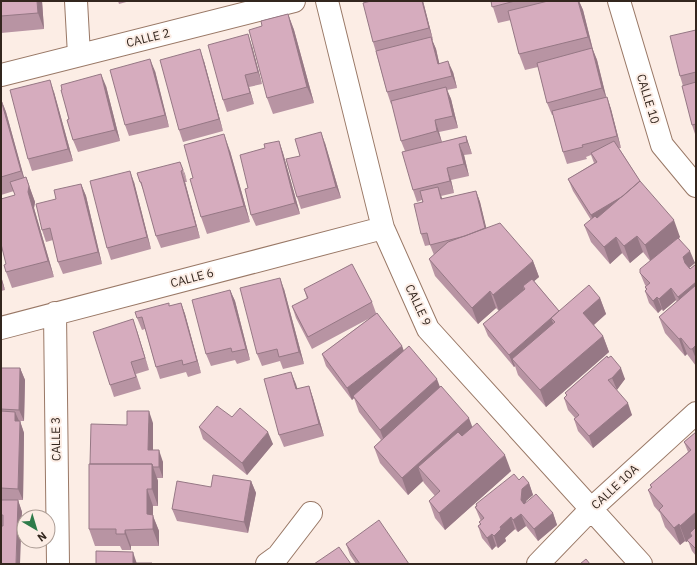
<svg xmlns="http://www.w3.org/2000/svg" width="697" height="565" font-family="'IBM Plex Sans',sans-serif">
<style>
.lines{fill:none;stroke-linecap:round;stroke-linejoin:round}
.minor-casing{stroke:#997866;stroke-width:24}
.minor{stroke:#fff;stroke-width:22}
.wall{fill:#b894a3}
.shaded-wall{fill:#967885}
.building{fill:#d6acbe;stroke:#967885}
.labels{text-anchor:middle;stroke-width:4;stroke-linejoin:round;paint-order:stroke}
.street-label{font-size:12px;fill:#33261e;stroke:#fcede5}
</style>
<rect width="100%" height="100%" fill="#fcede5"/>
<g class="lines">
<g class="minor-casing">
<path id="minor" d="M76,1L79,55
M327,1L383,228L428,329L641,564
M619,1L662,145L696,186
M1,75L294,1
M55,313L58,564
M1,328L383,228
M267,564L278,556L311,513
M538,564L592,508L696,413"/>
</g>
<use href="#minor" class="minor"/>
</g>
<path class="wall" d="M1,1H42L44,29L1,33Z
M118,1H130L119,4Z
M371,1H423L433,40H432L436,49L439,63L453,72L457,88L447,90L451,99L458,128L439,132L442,142L466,136L472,154L464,155L469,176L451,180L454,193L441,196L442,199L476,191L480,202L486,228L533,261L539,277L534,281L559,311L600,298L606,314L594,325L603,336L609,352L546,407L518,375L515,366L514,367L488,336L483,324L499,311L496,308L478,324L435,276L429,259L434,255L430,245L425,246L421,234L422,200L417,202L413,190L405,151L401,141L392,104H391L387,92L376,52L373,42Z
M491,1H579L583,10L593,50L597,60L606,97H607L611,109L621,148H619L640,181L680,237L679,238L695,263L689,268L690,269L696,264V366L687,354L685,356L665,333L659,317L677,302L676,300L663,311L662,309L658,313L649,303L645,291L646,290L645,287L646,286L645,285L640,273L650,261L643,252L630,263L622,253L610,264L591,242L584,225L591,220L573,191L568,179L594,163L591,155L586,157L587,159L567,164L563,152L553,115H552L547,103L538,67L525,70L519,54L511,20L498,23Z
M288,14L294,30L314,103L273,114L267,98L262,26Z
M696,30V137L692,125L683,86L680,76Z
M252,46L262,84L249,87L254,104L227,112L223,100Z
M204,61L223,131L183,142L179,130Z
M155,71L169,127L129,136L125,125Z
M106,86L120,141L78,152L73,140L62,90Z
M54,92L73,161L32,171L28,159Z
M1,99L6,112L24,178L26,177L32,194L35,202L34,208L54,277L12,288L6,272L15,195L14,191L1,195Z
M279,141L283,153L300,214L256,226L251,215L248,188L265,148Z
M325,143L341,198L301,209L297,197L300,156Z
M230,151L250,222L207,234L201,217L193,178Z
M180,162L187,182H185L200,238L161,248L156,236L145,194L140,182Z
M134,182L151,249L111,260L107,248Z
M81,184L86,196L102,264L63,274L58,262L53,240L46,242L42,230L56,199Z
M1,276L5,290L1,291Z
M284,289L304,364L283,369L280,361L262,366L257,354Z
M304,289L372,302L376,313L402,346L404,351L440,387L472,427L511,471L445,530L435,518L429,501L435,496L424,483L423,481L408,495L380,463L374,447L381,440L359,412L354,398L352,400L326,366L322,354L370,318L312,349L296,318L292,306L307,299Z
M230,290L235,301L250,360L237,364L235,360L211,366L206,354Z
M181,303L185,314L201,373L188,377L186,372L160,379L156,367L145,329L142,330L137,318L170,306Z
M137,331L149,370L136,374L141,389L114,397L110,385Z
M607,356L625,379L616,390L632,415L593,448L578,431L574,419L575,418L568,410L564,398L567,396L565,393Z
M1,368H20L25,380L24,421H20L24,433L23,500H18L22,512L1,564Z
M291,372L297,389L309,386L313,398L324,436L284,447L279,435Z
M232,417L273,444L247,475L203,439L199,427Z
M153,423V450L163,462V478H157L158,481V506H153V516L159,531V546H131V550H122L120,546H95L89,529L90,464L127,425Z
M696,432V556L692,551L688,541L686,542L685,541L680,545L665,527L660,513L654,506L648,490L651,488L650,485L688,452L684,442Z
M519,480L529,483L533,495L526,501V503L553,513L557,525L538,541L526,526L518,532L515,529L505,538L506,541L498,548L496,546L492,550L482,538L478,526L480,524L479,522L481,521L480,519L475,507H476V504Z
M251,481L256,493L248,533L177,521L172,509L211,487Z
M346,544L409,564H356L350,555Z"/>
<path class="shaded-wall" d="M37,1H42L44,29L38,13Z
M422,1H423L433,40L429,28Z
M578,1H579L583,10L593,50L597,60L607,100L602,88L593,52L588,37Z
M288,14L294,30L314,103L307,87Z
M248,34L252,46L262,84L258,72Z
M431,37L436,49L442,75L438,64Z
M200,49L204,61L223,131L219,119Z
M150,59L155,71L169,127L165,115Z
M448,61L453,72L457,88L452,76Z
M101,74L106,86L120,141L115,130Z
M245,75L249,87L254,104L250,93Z
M50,80L54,92L73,161L68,149Z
M446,87L451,99L458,128L453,116Z
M607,97L611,109L621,148L617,136Z
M1,99L6,112L27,188L21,171Z
M435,120L439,132L442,143L437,131Z
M321,132L325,143L341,198L336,187Z
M224,134L230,151L250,222L244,206Z
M466,136L472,154L467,142Z
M279,141L283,153L300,214L295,203Z
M459,144L464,155L469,176L464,164Z
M180,162L185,174L187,182L183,170Z
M447,168L451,180L454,193L450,181Z
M130,171L134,182L151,249L147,237Z
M181,171L185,182L200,238L196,226Z
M26,177L35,202L34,208L54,277L48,261L28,192Z
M81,184L86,196L102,264L98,252Z
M641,184L596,227L591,215Z
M438,187L442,198L445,211L441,199Z
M476,191L480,202L490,243L486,231Z
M674,220L680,237L651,262L645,245Z
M637,236L643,252L630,263L624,246Z
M616,237L622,253L610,264L604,247Z
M690,251L695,263L688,269L685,263L683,257Z
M533,261L539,277L525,289L523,286L524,290L499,311L493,295Z
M1,276L5,290L1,280Z
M280,278L284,289L304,364L299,352Z
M696,282V297L683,309L678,297Z
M671,288L676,300L663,311L659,299Z
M230,290L235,301L250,360L246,349Z
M490,291L496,308L478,324L472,308Z
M657,297L662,309L658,313L653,301Z
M600,298L606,314L589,329L583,313Z
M181,303L185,314L201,373L197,361Z
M551,318L556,330L512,359L515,366L514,367L509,355Z
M133,319L137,331L149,370L145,358Z
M603,336L609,352L546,407L540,390Z
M681,338L687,354L685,356L679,339Z
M696,345V359L692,349Z
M402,346L406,358L353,396L354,398L352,400L347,388Z
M20,368L25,380L24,421L19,410Z
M621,368L625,379L617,390L612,378Z
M291,372L296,384L301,401L296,389Z
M437,379L443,395L386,446L380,430Z
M309,386L313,398L324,436L319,424Z
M628,403L632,415L593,448L589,436Z
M149,411L153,423V462L148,450Z
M15,412L20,423L15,421Z
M469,418L475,434L418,467L423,481L408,495L402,478Z
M20,421L24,433L23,500L18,489Z
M268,432L273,444L247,475L242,463Z
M159,450L163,462V478L159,467Z
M505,455L511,471L445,530L439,513Z
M152,464L158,481V506L152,489Z
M251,481L256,493L248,533L244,522Z
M529,483L533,495L526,501L525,512L521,500L522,489Z
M147,489L153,506V516L159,531V546L147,514Z
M18,500L22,512L20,564H16Z
M696,512V534L692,536L690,533L692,538L687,540L688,541L686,542L680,526Z
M553,513L557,525L538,541L534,529Z
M521,514L526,526L518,532L513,520Z
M511,517L515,529L505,538L506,541L498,548L494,536L500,527Z
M679,524L685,541L680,545L674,528Z
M125,530L131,546V550L125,534Z
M492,534L496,546L492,550L487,538Z
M133,552L137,564L133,563Z"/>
<path class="building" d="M1,1H37L38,13L1,16Z
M371,1H422L429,28L373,42L363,3Z
M491,1H515L492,7Z
M548,1H578L588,37L519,54L508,11Z
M288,14L307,87L267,98L249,30L262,26L261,21Z
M696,30V72L680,76L670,36Z
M248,34L258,72L245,75L250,93L223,100L208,45Z
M431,37L438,64L448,61L452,76L387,92L376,51Z
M592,48L602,88L547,103L537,63Z
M200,49L219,119L179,130L160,60Z
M150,59L165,115L125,125L110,70Z
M101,74L115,130L73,140L67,120L69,119L61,90H62L61,85Z
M50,80L68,149L28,159L10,90Z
M696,82V124L692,125L682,86Z
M446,87L453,116L435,120L437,131L401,141L391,101Z
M607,97L617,136L582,145L583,147L563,152L552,111Z
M1,100L21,171L1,177Z
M321,132L336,187L297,197L286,159L300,156L295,139Z
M224,134L244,206L201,217L190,179L193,178L184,145Z
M466,136L467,142L459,144L464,164L447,168L450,181L413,190L402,152Z
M279,141L295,203L251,215L245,189L248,188L240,155L265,148L264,144Z
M614,141L640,181L623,196L591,215L568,179L597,162L591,153Z
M180,162L183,170L181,171L196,226L156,236L141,182H140L137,173Z
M130,171L147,237L107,248L90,181Z
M26,177L29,186L28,192L48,261L6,272L4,265L6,264L1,244V199L15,195L10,182Z
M640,181L674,220L645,245L637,236L624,246L616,237L604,247L584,225L595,216L597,218Z
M81,184L98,252L58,262L50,228L42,230L36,204L56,199L54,190Z
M438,187L441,199L476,191L485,228L465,236L430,245L427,233L421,234L414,204L423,202L420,191Z
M500,223L533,261L493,295L490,291L472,308L429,259L448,242Z
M678,238L690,251L683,257L685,263L690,269L696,264V282L678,297L671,288L659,299L657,297L653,301L645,291L647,289L645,287L650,283L640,273V269Z
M352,264L372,302L308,337L292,306L308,298L304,289Z
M280,278L299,352L279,357L277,349L257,354L240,288Z
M532,279L559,311L509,355L483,324L525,289L523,286Z
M589,285L600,298L583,313L603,336L540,390L512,359L555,322L551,318Z
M696,285V345L692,349H690L681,338L679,339L659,317Z
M230,290L246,349L232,352L231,348L206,354L192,300Z
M169,303V306L181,303L197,361L183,365L182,360L156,367L142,317L137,318L135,312Z
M377,313L402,346L347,388L322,354Z
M133,319L145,358L131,362L136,377L110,385L93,332Z
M409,346L437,379L380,430L353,396Z
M607,356L608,358L611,356L621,368L612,378L608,380L628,403L589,436L574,419L579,415L564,398L567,395L565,393Z
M1,368H20L19,410L1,409Z
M291,372L296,389L309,386L319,424L279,435L264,379Z
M441,386L469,418L402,478L374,447Z
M217,406L232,417L240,408L268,432L242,463L199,427Z
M1,411L15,412V421H20L18,489L1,488Z
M127,411H149L148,450H159V467H153L152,464H90L91,424L127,425Z
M477,423L505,455L439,513L429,501L440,491L418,467L458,432L462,436Z
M696,432V512L680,526L679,524L674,528L659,510L663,506L648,490L652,487L650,485L691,450L684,442Z
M89,464H152V489H147V514L153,515V529L125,530V534H116V529H89Z
M514,474L519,480L523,476L529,483L522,489L521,500L524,504L536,494L553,513L534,529L521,514L513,520L511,517L500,527L501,529L494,536L492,534L487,538L478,526L481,524L479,522L484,518L475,507L477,506L476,504Z
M213,475L251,481L244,522L172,509L177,481L211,487Z
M1,500H18L16,564H1V526H3V515H1Z
M379,520L409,564H360L346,544Z
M696,527V549L687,540L692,536L690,533Z
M339,547L351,564H314Z
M96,551L133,552V563H152V564H96Z
M586,559L590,564H580Z"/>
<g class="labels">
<g class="street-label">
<text transform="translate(148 38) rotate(-14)" y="4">CALLE 2</text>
<text transform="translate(648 99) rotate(73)" y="4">CALLE 10</text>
<text transform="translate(192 278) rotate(-15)" y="4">CALLE 6</text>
<text transform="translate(418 305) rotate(65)" y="4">CALLE 9</text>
<text transform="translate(56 439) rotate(-91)" y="4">CALLE 3</text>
<text transform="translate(615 487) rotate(-43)" y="4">CALLE 10A</text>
</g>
</g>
<rect width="697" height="565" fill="none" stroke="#33261e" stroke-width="4"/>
<g transform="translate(36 529) rotate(142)"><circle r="19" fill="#fcede5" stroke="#ac9d95"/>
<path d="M0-3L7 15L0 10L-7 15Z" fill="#2e7b4a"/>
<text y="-6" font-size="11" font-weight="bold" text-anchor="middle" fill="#33261e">N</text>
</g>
</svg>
